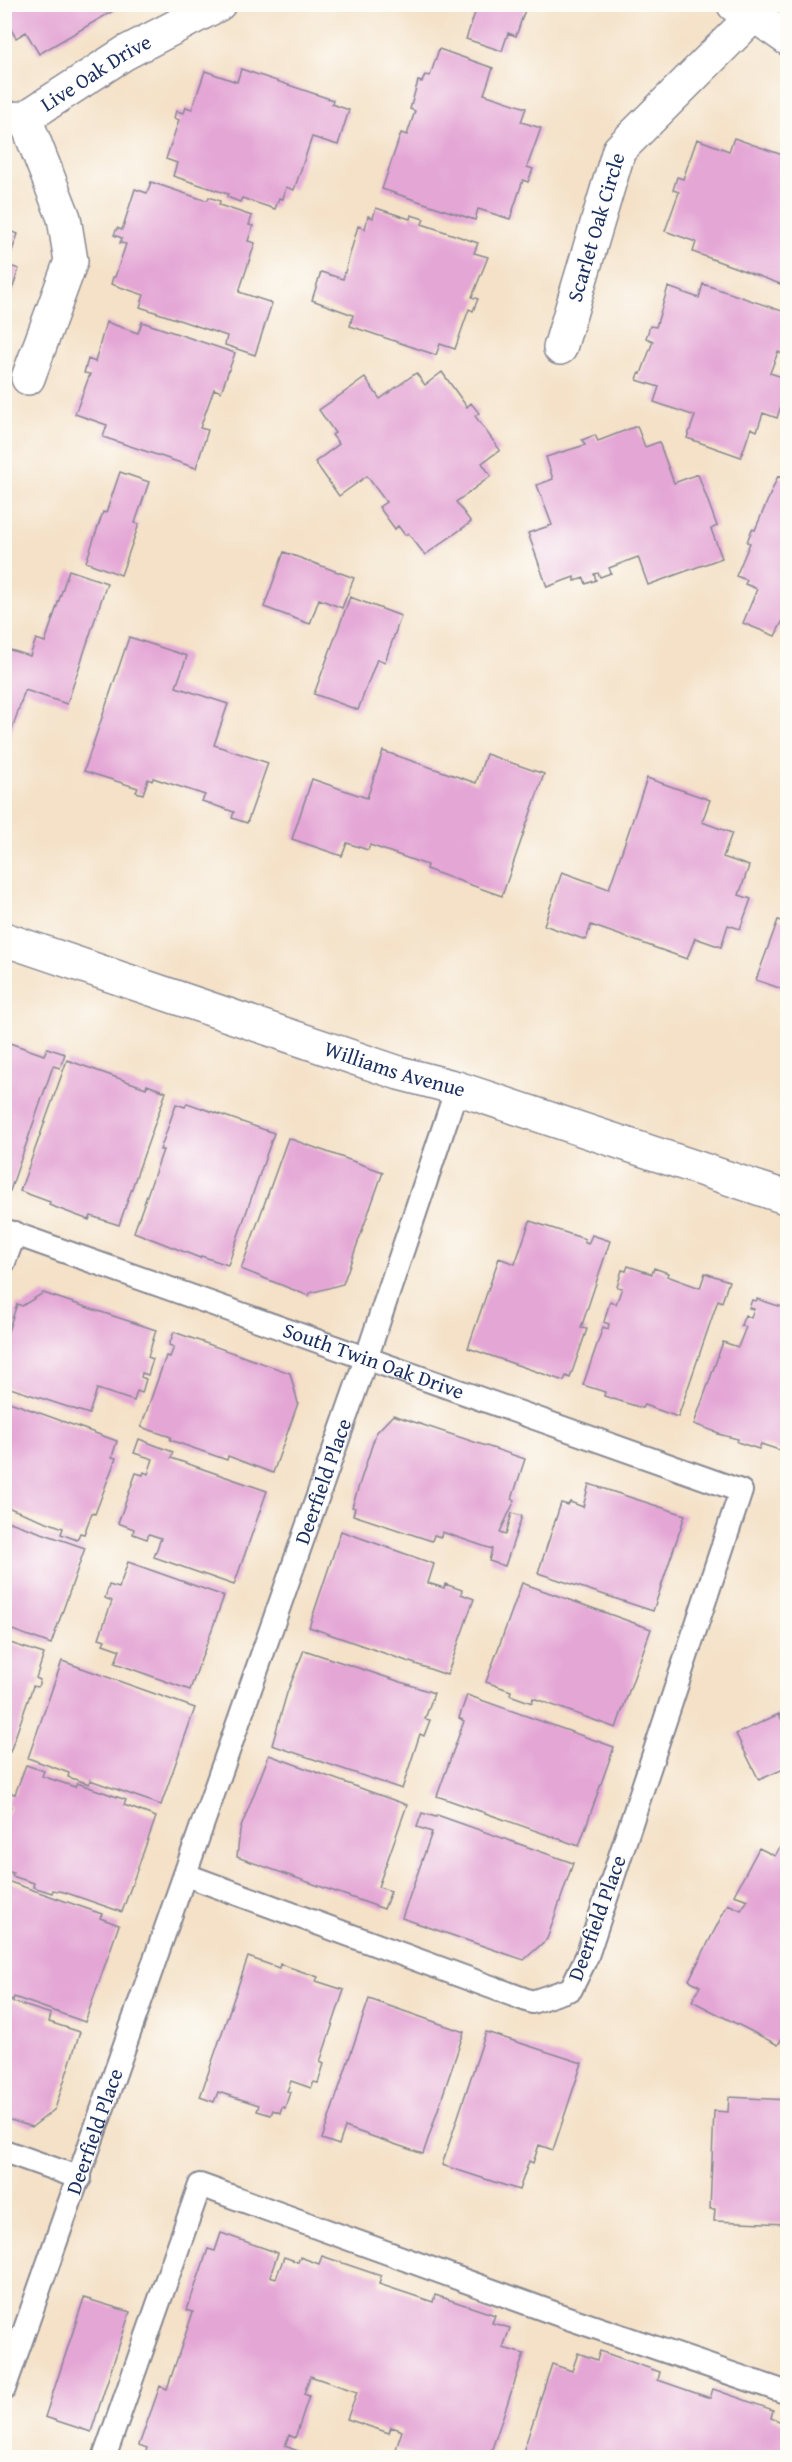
<svg xmlns="http://www.w3.org/2000/svg" width="792" height="2462" font-family="'Gentium Book Plus',serif">
<style>
.building{fill:#e4a6d5}
.lines{fill:none;stroke-linecap:round;stroke-linejoin:round}
.service-casing{stroke:#888892;stroke-width:26}
.minor-casing{stroke:#888892;stroke-width:36}
.tertiary-casing{stroke:#888892;stroke-width:36}
.service{stroke:#fff;stroke-width:22}
.minor{stroke:#fff;stroke-width:33}
.tertiary{stroke:#fff;stroke-width:33}
.labels{text-anchor:middle;stroke-width:4.5;stroke-linejoin:round;paint-order:stroke}
.street-label{font-size:21px;fill:#1b2f5e;stroke:#fdfcf7}
</style>
<rect width="100%" height="100%" fill="#fdfcf7"/>
<filter id="ink" filterUnits="userSpaceOnUse"><feTurbulence type="fractalNoise" baseFrequency=".0167" numOctaves="2"/><feDisplacementMap in="SourceGraphic" scale="12" xChannelSelector="R" yChannelSelector="G"/><feConvolveMatrix kernelMatrix="1 2 1 2 8 2 1 2 1" color-interpolation-filters="sRGB"/></filter>
<filter id="wash" filterUnits="userSpaceOnUse"><feTurbulence type="fractalNoise" baseFrequency=".008" numOctaves="4" result="noise"/><feDisplacementMap in="SourceGraphic" scale="24" xChannelSelector="R" yChannelSelector="G"/><feGaussianBlur stdDeviation="1.35" result="paint"/><feColorMatrix in="noise" values="0 0 0 0 0 0 0 0 0 0 0 0 0 0 0 0 0 1.4 0 .05"/><feComposite in="paint" operator="in"/></filter>
<g filter="url(#wash)">
<rect width="100%" height="100%" fill="#f4e1c7"/>
<g id="blocks">
<path class="building" d="M4,4H125L39,54L26,32L16,38L4,18Z
M478,4H527L516,36L508,33L502,51L466,39Z
M439,49L493,68L484,94L526,108L521,122L541,128L527,167L533,169L528,182L523,180L510,219L478,209L475,220L382,189L401,133L407,135L415,111L410,109L418,81L422,82L425,75L430,76Z
M241,69L333,100L332,104L349,110L338,145L312,137L294,190L286,187L283,199L279,198L275,209L242,198L240,202L227,197L228,194L173,176L177,163L166,159L179,120L174,118L176,111L184,113L186,107L192,109L205,71L237,82Z
M734,138L788,157V272L783,285L693,252L696,242L665,231L679,192L673,190L677,177L683,179L697,139L729,151Z
M151,182L204,200H208L209,197L220,201L219,205L252,216L249,225L253,226L248,241L255,243L239,292L272,303L255,355L225,345L227,336L140,307L144,295L111,284L113,277H115L126,244L120,243L122,238L114,235L117,228L122,230L135,189L147,193Z
M376,208L410,219L411,215L424,219L422,224L478,243L474,253L488,257L472,297L478,299L473,311L469,309L455,349L440,344L436,355L350,326L353,315L312,300L321,272L343,279L358,226L365,229L368,216L373,218Z
M5,229L18,234L7,265L19,269L5,310Z
M703,284L788,313V341L783,354L778,352L770,373L788,379V397L786,401L783,400L777,418L763,413L757,431L751,428L741,457L687,438L695,416L654,402L659,387L637,380L639,373L641,374L653,341L646,338L650,326L656,327L668,287L699,298Z
M106,322L138,333L142,322L235,353L221,392L214,389L200,428L208,430L196,468L103,437L107,425L75,414L90,374L84,373L88,359L95,362Z
M442,372L467,407L471,403L479,413L475,416L500,450L482,463L491,476L456,502L471,522L425,555L408,533L405,535L398,526L395,529L379,507L386,502L367,476L339,496L315,462L339,444L332,435L335,433L319,410L365,378L380,399L416,373L425,385Z
M637,426L645,447L659,442L674,483L698,474L717,526L711,529L722,558L648,585L638,557L609,568L611,573L600,577L598,573L594,574L596,580L586,584L584,578L575,581L574,577L547,587L528,533L552,525L537,485L553,479L546,457L585,445L582,440L595,435L598,441Z
M120,472L149,482L135,523L139,524L121,575L86,562L103,512L106,513Z
M778,476L788,480V610L775,636L743,623L757,589L745,584L747,580L736,576L750,543L747,542L752,529L755,530Z
M284,552L354,578L342,608L319,599L310,624L264,607Z
M69,570L107,583L67,704L25,690L7,745L4,744V648L30,656L36,639L45,642Z
M350,597L401,616L385,662L377,659L358,710L314,694Z
M129,637L187,656L176,687L228,704L214,745L268,763L247,823L232,818L234,812L202,801L205,795L153,778L152,781L148,779L143,794L136,792L138,788L84,771Z
M383,751L476,783L486,754L544,774L502,896L426,869L427,865L370,845L368,850L347,843L342,856L292,839L312,779L367,798Z
M647,778L710,800L702,822L732,833L723,857L749,866L739,895L751,899L740,929L728,925L721,947L695,938L687,959L591,925L586,940L544,925L562,872L609,889Z
M788,906V991L756,980L778,920L782,921Z
M4,1041L44,1055L47,1048L65,1054L60,1068L53,1066L10,1191L4,1189Z
M67,1060L146,1088L147,1085L166,1092L119,1225L91,1216L89,1220L49,1205L50,1202L20,1191Z
M187,1103L274,1133L228,1265L201,1256L200,1258L134,1232L163,1150H160L176,1104L185,1107Z
M288,1138L383,1172L343,1284L310,1293L309,1296L241,1269Z
M530,1221L585,1239L584,1242L588,1244L592,1235L610,1241L581,1328L587,1329L570,1378L566,1376L564,1381L468,1348L499,1258L515,1264Z
M628,1266L652,1274L654,1268L668,1273L667,1276L700,1288L705,1273L729,1281L722,1302L718,1300L678,1417L644,1405L642,1408L604,1396L605,1392L583,1385L603,1327L608,1329L609,1324L604,1322L610,1301L616,1304L622,1288L617,1287L622,1270L626,1271Z
M43,1293L156,1330L148,1357L153,1359L148,1375L142,1373L141,1377L146,1379L142,1393L137,1391L134,1401L97,1389L89,1414L4,1386V1344L17,1304L22,1306Z
M757,1299L788,1309V1453L761,1444L759,1449L737,1442L738,1439L718,1434L719,1433L694,1424L723,1342L738,1347L746,1327L741,1325L745,1315L751,1318L754,1309L749,1308L752,1300L756,1301Z
M174,1332L290,1373L298,1403L273,1473L228,1456L227,1460L170,1440L171,1437L141,1427L166,1356L170,1357L174,1347L169,1345Z
M4,1400L117,1441L112,1457L116,1458L95,1514L92,1513L84,1534L80,1533L77,1540L61,1534L63,1528L4,1506Z
M393,1415L525,1459L512,1499L515,1500L500,1532L506,1534L512,1513L522,1516L505,1566L489,1561L492,1549L442,1532L441,1537L434,1535L432,1541L353,1515L355,1508L352,1507L376,1433Z
M139,1439L173,1452L171,1458L267,1491L234,1585L154,1557L161,1538L149,1534L147,1539L133,1534L134,1529L118,1523L136,1473L143,1475L144,1472L148,1474L153,1459L134,1453Z
M589,1484L685,1515L653,1611L538,1573L561,1503L568,1505L570,1502L583,1507Z
M4,1520L85,1548L51,1644L4,1627Z
M341,1531L434,1564L428,1583L444,1588L445,1584L462,1590L461,1594L474,1599L447,1675L309,1627Z
M128,1562L224,1596L190,1690L115,1663L120,1650L103,1644L105,1640L99,1638L112,1601L105,1598L109,1585L119,1588Z
M522,1583L651,1629L616,1728L533,1698L532,1703L510,1695L511,1691L486,1682Z
M4,1641L44,1654L36,1678L40,1680L38,1687L33,1686L10,1752L4,1749Z
M304,1650L434,1693L425,1719L430,1720L424,1736L420,1734L402,1789L272,1745L287,1693Z
M62,1661L195,1708L161,1805L90,1780L89,1784L68,1777L69,1773L28,1758Z
M467,1695L614,1747L579,1846L437,1796L464,1721L459,1718Z
M779,1714L788,1733V1767L759,1780L736,1734Z
M269,1755L407,1805L378,1887L391,1891L384,1909L237,1857L240,1830Z
M26,1765L44,1771L42,1776L75,1787L77,1783L126,1800L124,1805L156,1817L122,1912L64,1892L53,1890L52,1893L33,1887L34,1883L12,1876L13,1873L4,1870V1823L11,1806L7,1805L11,1793L15,1794Z
M422,1813L436,1817L437,1815L573,1863L547,1939L524,1960L402,1918L432,1832L417,1827Z
M781,1845L788,1849V2028L778,2045L692,2001L700,1986L689,1980L728,1904L741,1910L748,1900L734,1895L759,1848L775,1856Z
M4,1880L102,1914L100,1918L119,1925L85,2022L14,1997L13,2000L4,1997Z
M248,1957L279,1968L280,1964L318,1977L316,1981L344,1990L320,2062L324,2064L318,2083L314,2082L311,2088L291,2081L287,2091L290,2092L285,2108L282,2107L280,2113L273,2110L271,2115L257,2111L259,2105L218,2092L214,2102L200,2097Z
M4,1999L51,2014L49,2022L80,2032L55,2109L32,2127L4,2118Z
M369,1999L464,2032L423,2154L345,2127L339,2145L322,2139Z
M486,2032L582,2063L553,2150L539,2145L533,2163L529,2161L519,2190L442,2165Z
M729,2097L788,2100V2224L714,2221L715,2209H710L714,2111L728,2112Z
M221,2233L278,2253L270,2276L276,2278L284,2257L298,2262L300,2257L319,2264L322,2256L381,2276L379,2284L433,2302L435,2295L495,2315L492,2323L510,2328L503,2348L524,2354L489,2458H420L396,2449L402,2431L391,2427L389,2433L347,2419L357,2392L310,2376L304,2394L309,2396L295,2438L289,2435L285,2446L316,2458H144L147,2448L139,2445L160,2386L167,2389L193,2312L187,2310L208,2249L215,2251Z
M84,2298L130,2312L91,2432L45,2417Z
M600,2351L660,2372L658,2380L710,2398L713,2389L773,2410L771,2418L788,2424V2458H521L552,2364L572,2371L578,2353L597,2360Z"/>
</g>
</g>
<g filter="url(#ink)">
<use href="#blocks" fill-opacity="0" stroke="#888892" stroke-width="1.5"/>
<g class="lines">
<g class="service-casing">
<g id="service">
<path id="s1" d="M4,1230L741,1491L587,1956L571,1989L532,2002L186,1875"/>
<path d="M4,1262L15,1233"/>
<path d="M4,2151L80,2178"/>
<path id="s2" d="M4,2389L366,1359L457,1088"/>
<path d="M104,2458L200,2185L565,2317L788,2393"/>
</g>
</g>
<g class="minor-casing">
<g id="minor">
<path d="M734,5L754,15L788,39"/>
<path d="M25,118L64,218L71,261L28,378"/>
<path id="s3" d="M4,119L25,118L125,53L219,4"/>
<path id="s4" d="M560,348L619,150L754,15"/>
</g>
</g>
<g class="tertiary-casing">
<g id="tertiary">
<path id="s5" d="M4,939L399,1073L457,1088L788,1198"/>
</g>
</g>
<use href="#service" class="service"/>
<use href="#minor" class="minor"/>
<use href="#tertiary" class="tertiary"/>
</g>
</g>
<g class="labels">
<g class="street-label">
<text dy="7" stroke="none"><textPath href="#s3" startOffset="105">Live Oak Drive</textPath></text>
<text dy="7" stroke="none"><textPath href="#s4" startOffset="126">Scarlet Oak Circle</textPath></text>
<text dy="7" stroke="none"><textPath href="#s5" startOffset="412">Williams Avenue</textPath></text>
<text dy="7" stroke="none"><textPath href="#s1" startOffset="392">South Twin Oak Drive</textPath></text>
<text dy="7" stroke="none"><textPath href="#s2" startOffset="962">Deerfield Place</textPath></text>
<text transform="translate(597 1918) rotate(-70)" y="7">Deerfield Place</text>
<text dy="7" stroke="none"><textPath href="#s2" startOffset="273">Deerfield Place</textPath></text>
</g>
</g>
<rect width="792" height="2462" fill="none" stroke="#fdfcf7" stroke-width="24"/>
</svg>
